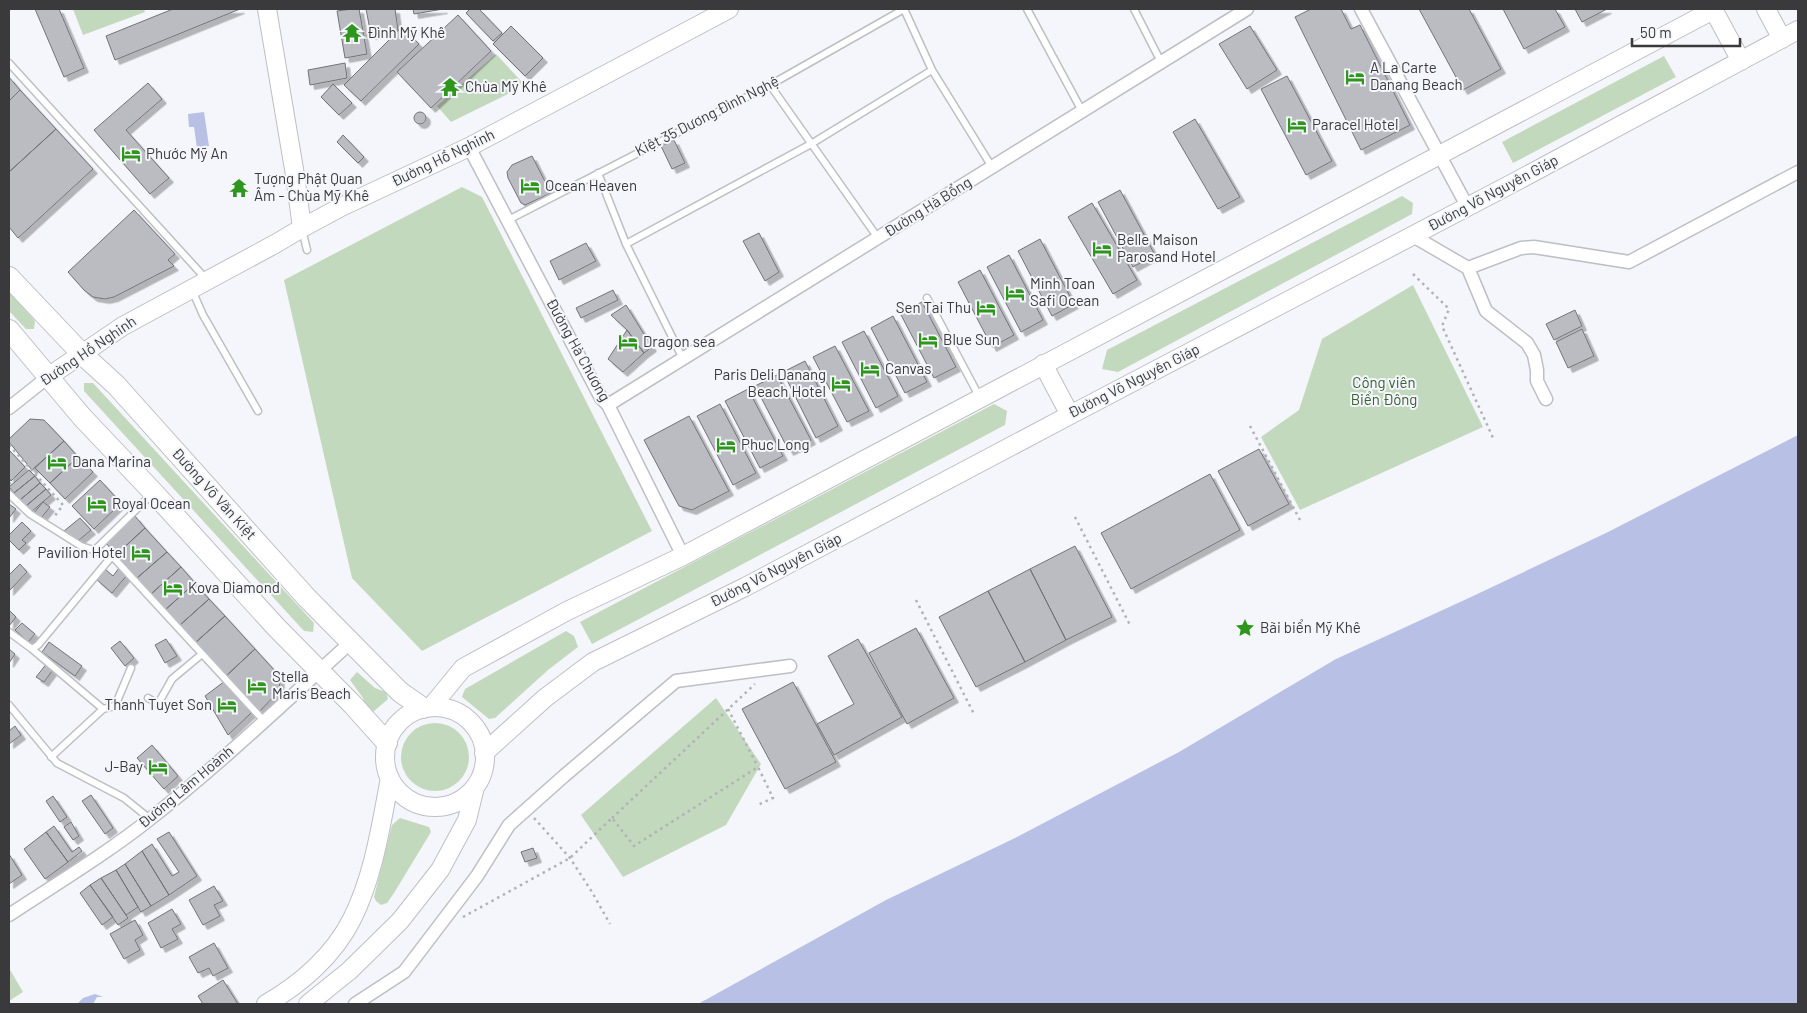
<svg xmlns="http://www.w3.org/2000/svg" width="1807" height="1013" font-family="Barlow,sans-serif">
<style>
.green{fill:#c2d9be}
.water{fill:#b8c0e6}
.building{fill:#babcc1;stroke:#727378;filter:url(#shadow)}
.lines{fill:none;stroke-linecap:round;stroke-linejoin:round}
.lane-casing{stroke:#bebfc4;stroke-width:9}
.street-casing{stroke:#bebfc4;stroke-width:15}
.secondary-casing{stroke:#bebfc4;stroke-width:20}
.primary-casing{stroke:#bebfc4;stroke-width:22}
.path{stroke:#b1b2b6;stroke-width:2.5;stroke-dasharray:2.5 4;stroke-linecap:butt}
.lane{stroke:#fff;stroke-width:6}
.street{stroke:#fff;stroke-width:12}
.secondary{stroke:#fff;stroke-width:18}
.primary{stroke:#fff;stroke-width:20}
.labels{text-anchor:middle;stroke-width:4;stroke-linejoin:round;paint-order:stroke}
.poi-label{font-size:15px;fill:#3a3a3c;stroke:#f5f6fb;text-anchor:start}
.street-label{font-size:15px;fill:#3a3a3c;stroke:#f5f6fb}
.park-label{font-size:15px;fill:#396133;stroke:#f5f6fb}
</style>
<defs>
<filter id="shadow"><feDropShadow dx="4.5" dy="4.5" stdDeviation="0" flood-color="#0004"/></filter>
</defs>
<rect width="100%" height="100%" fill="#f5f6fb"/>
<path class="green" d="M73,9H144L145,12L83,35Z
M496,54L522,82L516,90L451,122L437,106Z
M1664,56L1676,77L1513,163L1502,142Z
M462,187L482,197L652,531L422,651L352,578L284,280Z
M1402,196L1413,203L1412,214L1118,372L1102,369L1107,350Z
M1413,285L1483,427L1300,510L1261,437L1299,410L1322,339Z
M9,292L35,321L34,329H26L9,311Z
M84,383H93L314,623L313,632L304,631L84,391Z
M994,404L1007,411L1005,425L592,644L580,622Z
M566,631L574,636L578,647L548,670L495,718L489,719L462,697L465,689Z
M357,672L375,688L386,692L388,699L373,712L366,710L363,698L350,680Z
M716,698L761,764L726,825L623,877L581,815Z
M401 757a34 34 0 1 1 68 0a34 34 0 1 1-68 0Z
M400,818L429,827L431,832L394,893L387,903L381,905L376,901L374,897L392,825Z
M9,968L23,992L9,1001Z"/>
<path class="water" d="M204,112L209,146L197,148L194,127H189L188,114Z
M1798,435V1004H698L886,900L1015,838L1179,752L1336,659L1471,597L1606,533Z
M95,994L103,997H97L93,1004H77L83,998Z"/>
<path class="building" d="M35,9H59L84,68L64,77Z
M173,9H240L115,60L106,36Z
M352,9H359L367,54L345,58L337,11Z
M366,9H395L398,30L371,35Z
M413,9H443L414,14Z
M470,9H479L502,33L493,41L466,13Z
M1311,9H1341L1351,29L1360,25L1410,125L1361,150L1295,17Z
M1419,9H1469L1501,69L1463,90Z
M1503,9H1555L1565,27L1524,49Z
M1575,9H1607L1582,22Z
M458,15L491,51L431,108L397,72Z
M511,26L543,58L525,76L493,44Z
M1250,26L1277,70L1247,89L1219,44Z
M402,27L419,44L361,101L344,85Z
M345,63L347,78L310,85L308,70Z
M1287,76L1332,161L1306,175L1261,89Z
M9,77L20,90L9,101Z
M148,83L162,99L126,130L169,178L150,194L94,130Z
M333,84L352,103L339,115L321,97Z
M20,90L56,129L9,172V101Z
M414 118a6 6 0 1 1 12 0a6 6 0 1 1-12 0Z
M1195,119L1240,197L1218,209L1173,132Z
M56,129L93,169L18,238L9,227V172Z
M343,135L364,157L358,163L337,142Z
M674,140L685,163L672,169L661,146Z
M532,156L551,193L525,205L521,203L508,178L507,172L512,165Z
M1120,190L1155,255L1133,267L1098,202Z
M1092,203L1137,280L1113,294L1068,217Z
M134,210L175,254L168,260L174,266L114,297L105,299L93,297L84,290L68,272Z
M759,233L779,272L765,281L743,241Z
M1040,239L1074,304L1052,316L1018,251Z
M586,243L596,261L559,280L550,261Z
M1009,255L1043,320L1021,332L987,267Z
M980,270L1014,335L992,347L958,282Z
M613,290L618,300L581,318L576,308Z
M922,302L956,367L934,378L900,313Z
M626,305L652,347L644,353L627,330L611,315Z
M1575,310L1582,326L1554,340L1546,324Z
M893,316L927,382L905,393L871,328Z
M1582,329L1594,356L1568,368L1556,342Z
M627,330L644,353L623,372L608,359Z
M864,331L898,396L876,408L842,342Z
M835,346L869,411L847,422L813,357Z
M805,361L838,426L816,438L783,372Z
M777,375L811,440L789,451L755,386Z
M748,389L783,456L760,468L725,401Z
M720,404L756,473L733,485L697,416Z
M689,416L729,491L692,510L679,506L644,440Z
M30,419L44,420L64,441L32,470L9,442V439Z
M64,441L78,457L50,483L35,468Z
M1259,449L1289,504L1248,526L1218,471Z
M9,450L25,467L11,481L9,478Z
M78,457L93,472L65,499L50,483Z
M29,470L35,476L14,493L9,487Z
M1210,474L1240,530L1131,589L1101,533Z
M35,476L40,483L20,500L14,493Z
M100,480L121,503L94,529L72,506Z
M40,483L46,489L26,506L20,500Z
M46,489L51,495L31,512L26,506Z
M43,502L50,507L41,518L34,513Z
M9,504L16,509L9,518Z
M135,516L145,528L116,555L106,543Z
M80,518L91,530L78,541L64,531Z
M22,522L31,531L22,540L26,543L19,550L9,540V535Z
M145,528L167,552L137,578L116,555Z
M1075,546L1112,617L1066,640L1030,569Z
M167,552L181,567L151,594L137,578Z
M20,564L27,572L9,591V575Z
M181,567L195,583L165,610L151,594Z
M119,568L127,575L112,593L96,579L105,569L113,576Z
M1030,569L1066,640L1025,662L988,591Z
M195,583L209,599L180,625L165,610Z
M988,591L1025,662L976,687L939,617Z
M209,599L225,616L195,643L180,625Z
M9,610L16,617L9,626Z
M225,616L255,649L226,676L195,643Z
M22,623L35,634L28,642L15,630Z
M916,628L954,698L907,724L869,653Z
M166,639L177,656L165,663L155,645Z
M858,639L902,717L834,755L817,724L854,704L828,656Z
M120,641L134,658L125,666L111,648Z
M49,642L82,666L75,676L42,652Z
M9,649L15,654L9,663Z
M255,649L276,672L280,681L279,691L258,713L226,676Z
M48,662L55,667L44,682L36,677Z
M225,681L251,713L228,735L205,696Z
M793,682L836,762L785,789L742,709Z
M15,726L21,735L9,744V731Z
M152,745L178,776L164,789L137,758Z
M91,795L113,828L105,834L82,801Z
M53,796L67,817L60,822L46,801Z
M71,822L79,836L73,840L64,827Z
M54,826L72,852L79,847L82,851L68,862L46,832Z
M46,832L68,862L45,879L24,849Z
M169,832L197,876L169,895L142,851L152,844L172,876L179,872L157,839Z
M533,848L537,858L525,862L521,852Z
M142,851L169,895L151,906L125,864Z
M9,854L22,875L9,884Z
M125,864L151,906L141,912L116,870Z
M116,870L138,907L126,915L101,878Z
M101,878L128,918L118,925L90,885Z
M90,885L113,917L102,925L80,893Z
M214,886L223,901L214,905L220,916L203,925L189,900Z
M172,909L181,924L172,929L178,939L161,948L148,923Z
M135,920L143,935L135,940L140,950L124,959L110,934Z
M214,943L228,968L213,976L209,968L198,973L189,957Z
M223,980L238,1004H203L198,996Z"/>
<g class="lines">
<g class="lane-casing">
<path id="lane" d="M904,9L932,70L992,167
M1027,9L1082,111
M1134,9L1161,62
M9,63L207,280
M770,85L878,238
M598,173L626,244L683,359
M508,220L770,85L904,9
M302,229L307,250
M626,244L811,144L932,70
M192,290L203,315L258,411
M927,298L980,398
M9,494L30,514L81,546L112,556L264,721
M95,550L151,495
M9,632L32,649L38,645L112,556
M32,649L103,709L51,757
M148,698L158,704L172,679L202,654
M9,705L57,763L124,798L150,819
M103,709L115,706L131,668"/>
</g>
<g class="street-casing">
<path id="street" d="M1361,9L1467,206
M469,147L601,398L608,405L683,556
M1413,236L1468,268L1486,311L1527,343L1534,355L1537,370V381L1546,399
M1468,268L1521,248L1534,247L1629,262L1798,172
M608,405L1247,9
M9,408L48,377
M9,915C56,884 106,854 150,819C220,764 285,702 351,642
M355,1004L404,972L477,876L509,825L564,776L676,681L790,666"/>
</g>
<g class="secondary-casing">
<path id="secondary" d="M267,9L295,175L302,228
M1713,9L1741,61
M1766,9L1782,39
M1043,364L1070,415
M48,377L123,326L275,244L302,228L341,207L469,147L729,9
M431,707L463,668L567,611L683,556L1715,9
M385 757a50 50 0 1 1 100 0a50 50 0 1 1-100 0Z
M484,753L545,698L593,662L745,587L1070,415L1513,183L1798,30
M266,1004C301,984 334,955 352,919C374,875 381,825 390,778
M308,1004L349,971L400,921L440,870L467,820L475,787"/>
</g>
<g class="primary-casing">
<path id="primary" d="M9,277L82,354L116,385L307,598L400,692L423,708
M9,330L82,417L154,493L276,627L353,705L387,743"/>
</g>
<path class="path" d="M1413,274L1449,309L1442,326L1494,440
M1250,426L1300,520
M9,445L63,505L54,517
M9,484L29,467
M1075,517L1130,625
M916,600L974,714
M728,709L758,767
M534,818L570,858L592,892L610,924
M612,818L755,684
M463,917L570,858L612,818L634,846L758,767L773,798L758,805"/>
<use href="#lane" class="lane"/>
<use href="#street" class="street"/>
<use href="#secondary" class="secondary"/>
<use href="#primary" class="primary"/>
</g>
<defs>
<g id="temple-bare" transform="scale(1.5)"><path d="M0-6L5-2H3V0L6.5 2.5H4V6H1.5V3h-3V6H-4V2.5H-6.5L-3 0V-2H-5Z" fill="#2e961d" stroke="#f5f6fb" stroke-width="2.5" paint-order="stroke"/></g>
<g id="hotel-bare" transform="scale(1.5)"><path d="M-6-4.5h1.5V1H6V5H4.5V3h-9V5H-6ZM-4 0a1.8 1.8 0 1 1 3.6 0ZM.5 0V-2.5h3Q6-2.5 6 0Z" fill="#2e961d" stroke="#f5f6fb" stroke-width="2.5" paint-order="stroke"/></g>
<g id="sight-bare" transform="scale(1.5)"><path d="M0-6L1.8-2.2L6-1.7L2.9 1.2L3.7 5.4L0 3.3L-3.7 5.4L-2.9 1.2L-6-1.7L-1.8-2.2Z" fill="#2e961d" stroke="#f5f6fb" stroke-width="2.5" paint-order="stroke"/></g>
</defs>
<g fill-rule="evenodd">
<use href="#temple-bare" x="352" y="33"/>
<use href="#hotel-bare" x="1355" y="77"/>
<use href="#temple-bare" x="450" y="87"/>
<use href="#hotel-bare" x="1297" y="125"/>
<use href="#hotel-bare" x="131" y="154"/>
<use href="#hotel-bare" x="530" y="186"/>
<use href="#temple-bare" x="239" y="188"/>
<use href="#hotel-bare" x="1102" y="249"/>
<use href="#hotel-bare" x="1015" y="293"/>
<use href="#hotel-bare" x="986" y="308"/>
<use href="#hotel-bare" x="928" y="340"/>
<use href="#hotel-bare" x="628" y="342"/>
<use href="#hotel-bare" x="870" y="369"/>
<use href="#hotel-bare" x="841" y="384"/>
<use href="#hotel-bare" x="726" y="445"/>
<use href="#hotel-bare" x="57" y="462"/>
<use href="#hotel-bare" x="97" y="504"/>
<use href="#hotel-bare" x="141" y="553"/>
<use href="#hotel-bare" x="173" y="588"/>
<use href="#sight-bare" x="1245" y="628"/>
<use href="#hotel-bare" x="257" y="686"/>
<use href="#hotel-bare" x="227" y="705"/>
<use href="#hotel-bare" x="158" y="767"/>
</g>
<g class="labels">
<g class="poi-label">
<text x="367" y="38">Đình Mỹ Khê</text>
<text x="1370" y="73">A La Carte<tspan x="1370" dy="17">Danang Beach</tspan></text>
<text x="465" y="92">Chùa Mỹ Khê</text>
<text x="1312" y="130">Paracel Hotel</text>
<text x="146" y="159">Phước Mỹ An</text>
<text x="254" y="184">Tượng Phật Quan<tspan x="254" dy="17">Âm - Chùa Mỹ Khê</tspan></text>
<text x="545" y="191">Ocean Heaven</text>
<text x="1117" y="245">Belle Maison<tspan x="1117" dy="17">Parosand Hotel</tspan></text>
<text x="1030" y="289">Minh Toan<tspan x="1030" dy="17">Safi Ocean</tspan></text>
<text x="971" y="313" text-anchor="end">Sen Tai Thu</text>
<text x="943" y="345">Blue Sun</text>
<text x="643" y="347">Dragon sea</text>
<text x="885" y="374">Canvas</text>
<text x="826" y="380" text-anchor="end">Paris Deli Danang<tspan x="826" dy="17">Beach Hotel</tspan></text>
<text x="741" y="450">Phuc Long</text>
<text x="72" y="467">Dana Marina</text>
<text x="112" y="509">Royal Ocean</text>
<text x="126" y="558" text-anchor="end">Pavilion Hotel</text>
<text x="188" y="593">Kova Diamond</text>
<text x="1260" y="633">Bãi biển Mỹ Khê</text>
<text x="272" y="682">Stella<tspan x="272" dy="17">Maris Beach</tspan></text>
<text x="212" y="710" text-anchor="end">Thanh Tuyet Son</text>
<text x="143" y="772" text-anchor="end">J-Bay</text>
</g>
<g class="street-label">
<text transform="translate(707 116) rotate(-27)" y="5">Kiệt 35 Dương Đình Nghệ</text>
<text transform="translate(443 158) rotate(-26)" y="5">Đường Hồ Nghinh</text>
<text transform="translate(1493 193) rotate(-28)" y="5">Đường Võ Nguyên Giáp</text>
<text transform="translate(928 207) rotate(-32)" y="5">Đường Hà Bổng</text>
<text transform="translate(578 350) rotate(61)" y="5">Đường Hà Chương</text>
<text transform="translate(88 351) rotate(-34)" y="5">Đường Hồ Nghinh</text>
<text transform="translate(1134 381) rotate(-27)" y="5">Đường Võ Nguyên Giáp</text>
<text transform="translate(214 494) rotate(48)" y="5">Đường Võ Văn Kiệt</text>
<text transform="translate(776 570) rotate(-27)" y="5">Đường Võ Nguyên Giáp</text>
<text transform="translate(186 787) rotate(-40)" y="5">Đường Lâm Hoành</text>
</g>
<g class="park-label">
<text x="1384" y="388">Công viên<tspan x="1384" dy="17">Biển Đông</tspan></text>
</g>
</g>
<rect width="1807" height="1013" fill="none" stroke="#3a3a3c" stroke-width="20"/>
<path d="M1632 38v8h108v-8" fill="none" stroke="#3a3a3c" stroke-width="2.5"/>
<text x="1640" y="38" font-size="15" fill="#3a3a3c" stroke="#f5f6fb" stroke-width="4" paint-order="stroke">50 m</text>
</svg>
